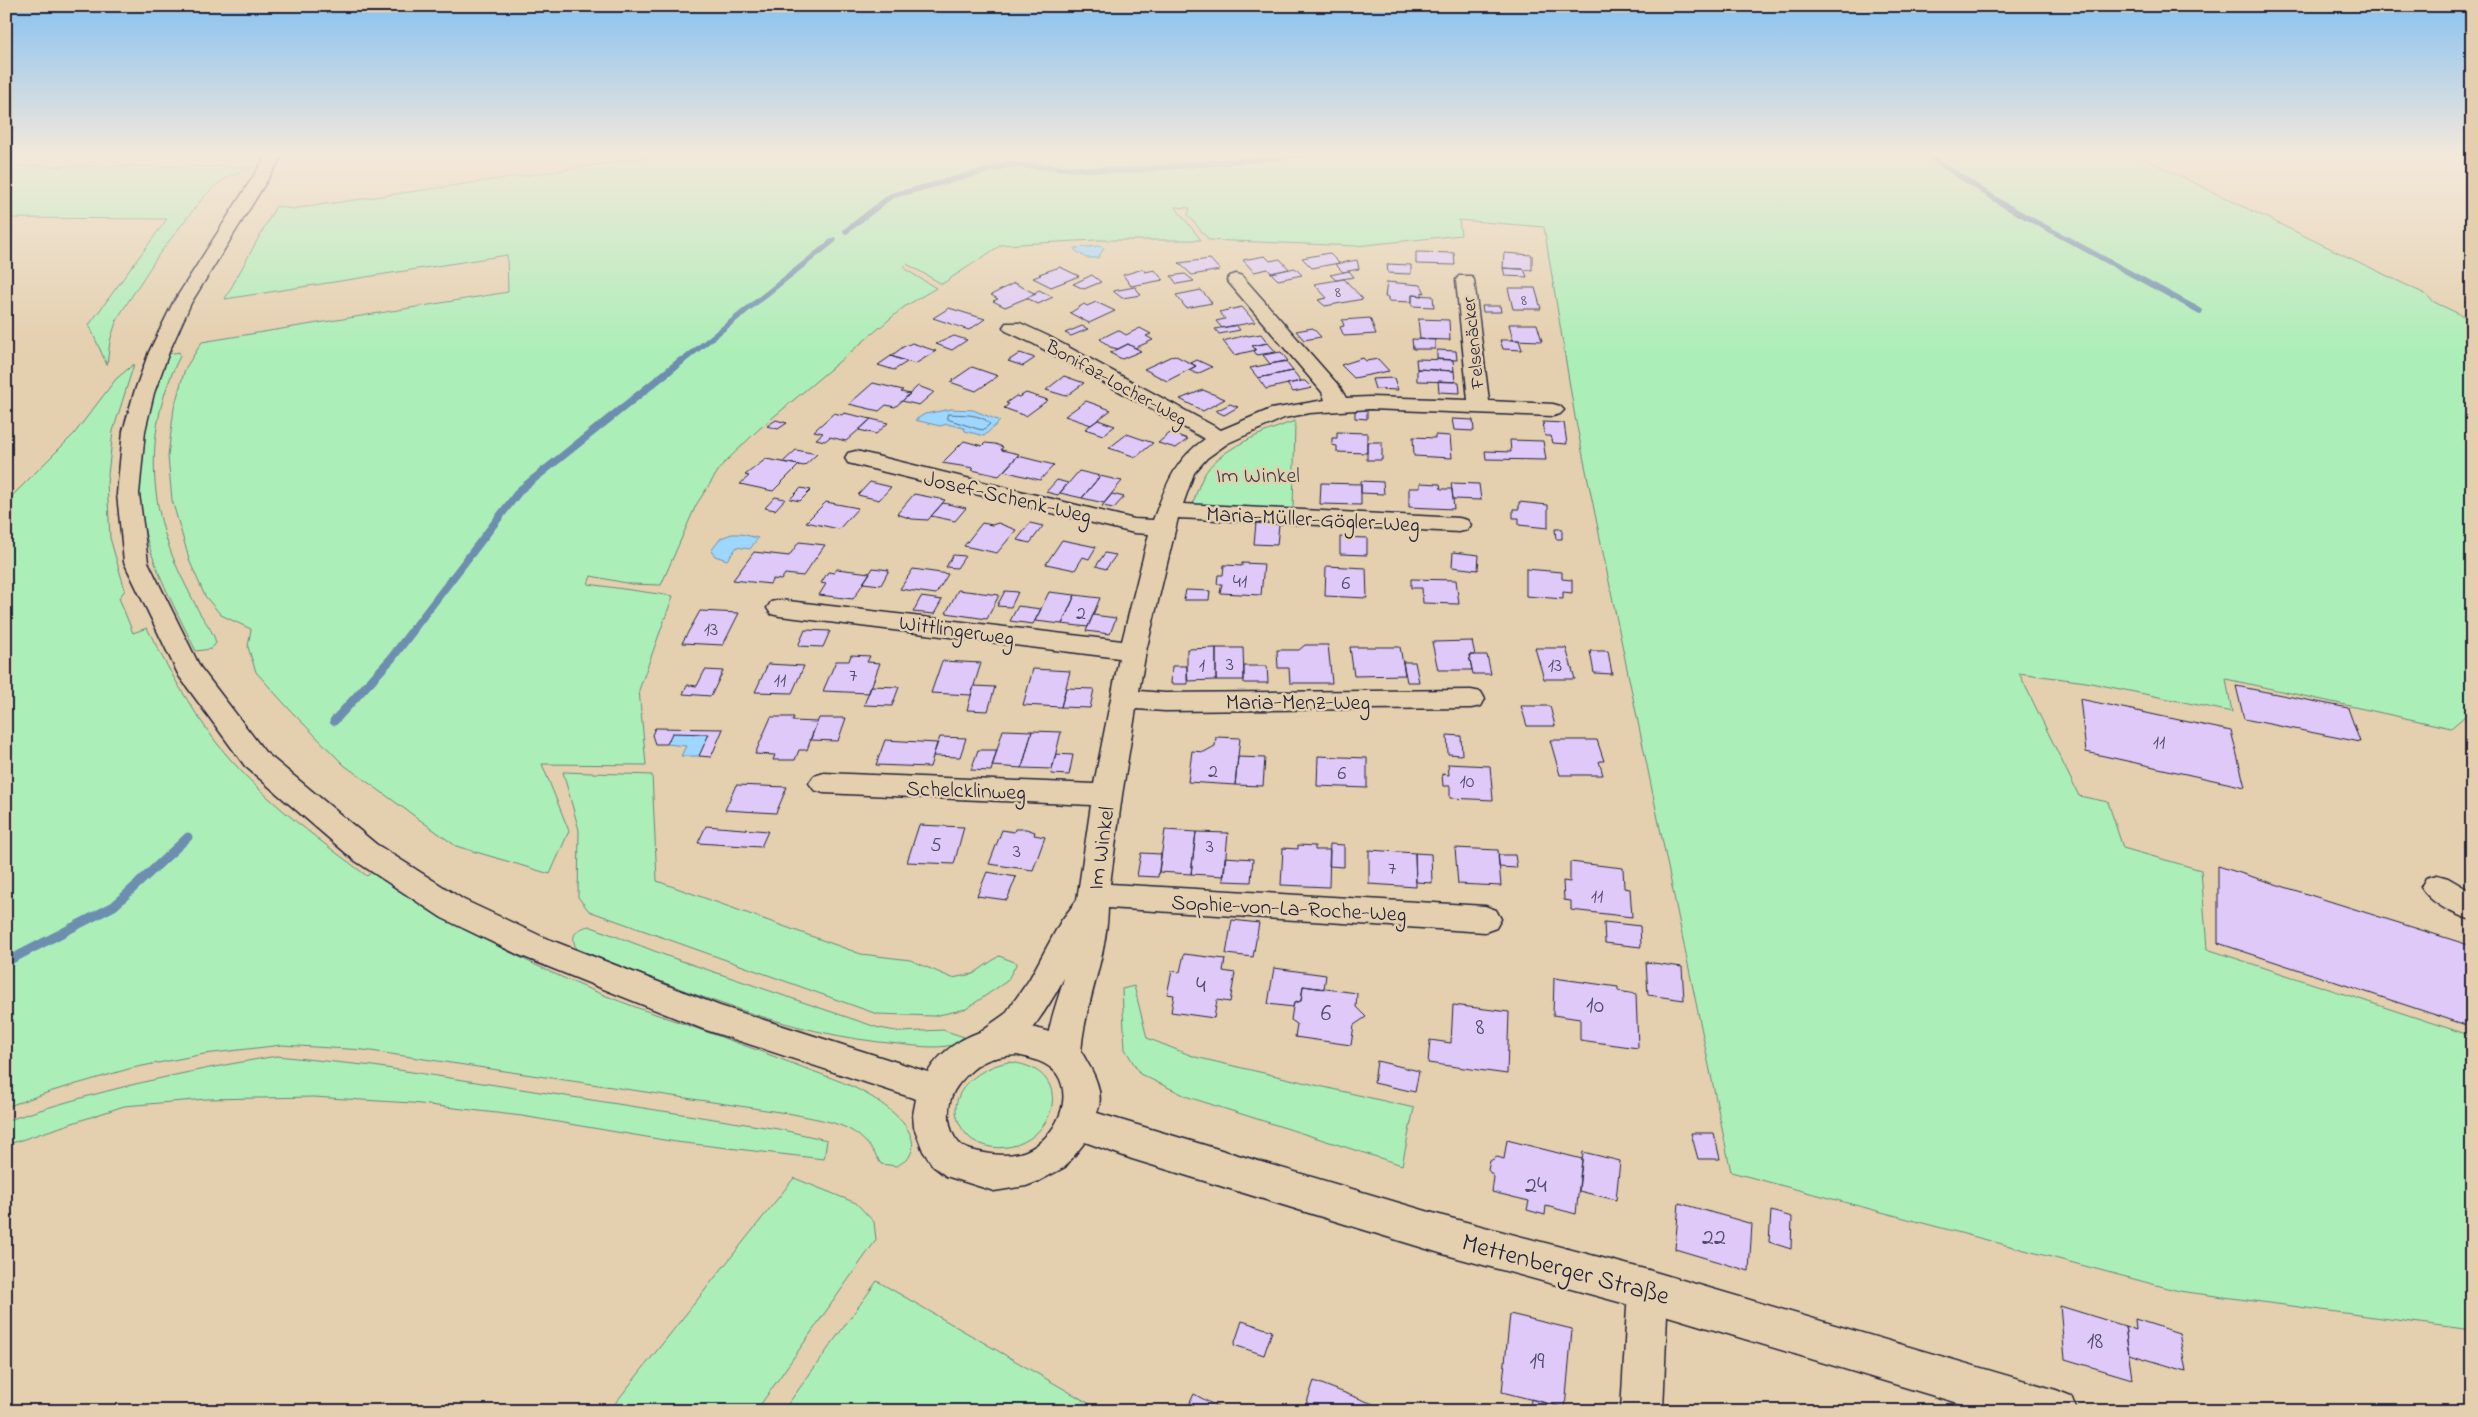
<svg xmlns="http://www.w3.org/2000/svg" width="2478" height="1417" font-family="'Indie Flower',sans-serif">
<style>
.green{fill:#aceeb8;stroke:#67887a}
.water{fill:#9ed7fe;stroke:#6c8fb0}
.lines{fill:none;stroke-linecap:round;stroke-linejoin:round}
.shore{stroke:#546a89;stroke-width:1}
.stream-far2{stroke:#6c8fb0;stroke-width:5.5}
.stream-far1{stroke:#6c8fb0;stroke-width:8}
.stream{stroke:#6c8fb0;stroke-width:9}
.building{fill:#dec9f9;stroke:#22223b}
.street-casing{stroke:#22223b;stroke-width:3}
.secondary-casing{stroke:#22223b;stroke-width:3}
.street{fill:#e4cfae;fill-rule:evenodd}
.secondary{fill:#e4cfae;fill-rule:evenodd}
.labels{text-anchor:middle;stroke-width:5;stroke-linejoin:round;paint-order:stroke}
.far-number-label{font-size:16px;fill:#514c6a}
.far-street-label{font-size:19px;fill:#22223b;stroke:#e4cfae}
.number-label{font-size:20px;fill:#514c6a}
.park-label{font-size:22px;fill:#37414e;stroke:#e4cfae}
.street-label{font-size:22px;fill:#22223b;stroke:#e4cfae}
.near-number-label{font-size:24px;fill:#514c6a}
.near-street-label{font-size:26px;fill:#22223b;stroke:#e4cfae}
</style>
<rect width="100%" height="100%" fill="#e4cfae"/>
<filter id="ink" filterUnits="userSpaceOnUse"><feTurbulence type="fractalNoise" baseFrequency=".02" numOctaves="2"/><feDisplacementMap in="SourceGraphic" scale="10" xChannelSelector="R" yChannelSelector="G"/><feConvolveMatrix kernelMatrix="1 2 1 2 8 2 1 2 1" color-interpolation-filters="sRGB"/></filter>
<g filter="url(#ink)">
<path class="green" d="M680,153H2132L2425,294L2434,302L2472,320V710L2451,728L2226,679L2232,712L2086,682L2019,673L2079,796L2108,802L2123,848L2201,870L2207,949L2472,1036V1330L2179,1291L1731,1172L1575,417L1544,227L1459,220L1461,235L1356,246L1209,240L1188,215L1190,208L1175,207L1201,240H1096L1001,245L942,284L907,264L903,268L936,288L904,307L758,430L722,465L696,505L661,585L631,584L591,576L588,584L673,596L639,690L646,765L542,764L569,831L550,874L456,846L344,765L290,710L256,672L248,647L251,629L221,615L205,596L190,562L172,500L168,456L174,408L185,369L202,342L508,292L507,255L225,299L276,206L292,209Z
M6,166L240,167H254L230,176L216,185L201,200L159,254L117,319L110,341L107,365L89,325L167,219L6,218Z
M179,352L180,356C144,428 147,504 181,576C187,587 192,599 198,610C204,621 213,630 216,643L211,649L196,651C161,580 126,519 141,436C146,410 157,384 164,359L169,354Z
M134,364L113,431L107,483L110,538L125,590L119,598L133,633L147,628C167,667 189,706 216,742C257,795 314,836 367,876L373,871C455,927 544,974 638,1008C690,1026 742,1044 794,1064C819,1074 847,1082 870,1096C888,1107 924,1133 909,1157C907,1160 901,1163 897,1166L881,1164C859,1123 835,1123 793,1114L364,1050L282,1045L204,1054L132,1068L49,1092L6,1107V502L74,434L116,379Z
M1295,421L1293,510L1192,506C1196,496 1198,486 1203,477C1218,448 1266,431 1295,421Z
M563,772L652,775L657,881L861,954L910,960L952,978L973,974L999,956L1017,963L1007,981L966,1009L934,1016L877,1014L589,911L578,897L579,830Z
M589,926L670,957L879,1028L902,1032L943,1030L964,1037C961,1039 956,1044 952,1045C937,1049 915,1046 899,1044C788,1035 680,989 577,949C569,936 576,929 589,926Z
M1134,986L1147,1038L1195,1057L1414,1108L1402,1165L1188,1097L1140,1074L1125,1049L1122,989Z
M277,1056L373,1066L778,1129L827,1140L824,1159L676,1142L522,1116L412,1103L313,1097L206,1099L124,1106L6,1145V1121C95,1091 185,1071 277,1056Z
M1009,1062C1085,1070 1050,1156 991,1147C983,1145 973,1142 968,1136C936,1101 974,1068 1009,1062Z
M794,1178L856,1203L874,1222L876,1240L756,1411H609Z
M877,1281L1102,1411H783Z"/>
<path class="water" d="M1099,246L1104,248L1098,258H1086L1075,250V248Z
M951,409L973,410L1000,421L984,436L965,431L964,428L947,424L940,426L915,420L925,414Z
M732,534H741L758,538L750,549L737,547L727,560L715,556L711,551L721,538Z
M672,733L709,734L699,756H681L686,746L667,744Z"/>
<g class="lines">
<path class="shore" d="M948,414C961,415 981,413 990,424L983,430L978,429L947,419Z"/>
<path class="stream-far2" d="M1924,153L2006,206L2200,311
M846,231L891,196L1008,165L1121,171L1325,153
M680,363L834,240"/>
<path class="stream-far1" d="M412,631L520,490L681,361"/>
<path class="stream" d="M334,721L391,659L413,630
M6,962L114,906L188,837"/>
</g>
<path class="building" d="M1416,252L1454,253L1455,265L1416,264Z
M1329,253L1339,263L1312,268L1302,258Z
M1504,253L1532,255V270L1503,268Z
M1265,256L1270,261L1280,259L1289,269L1271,273L1268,269L1254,272L1243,260Z
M1210,259L1220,270L1192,275L1179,263Z
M1357,260L1359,269L1343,272L1335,264Z
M1387,264L1411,265V274L1388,273Z
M1060,267L1079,276L1051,287L1033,278L1041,275L1039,274Z
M1295,268L1302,275L1278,280L1271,273Z
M1503,268L1524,269L1527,277L1505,276Z
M1143,269L1145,272L1155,270L1163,280L1131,286L1123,275Z
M1349,271L1354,277L1336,280L1330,275Z
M1185,274L1194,281L1177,284L1171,276Z
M1092,275L1101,282L1084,289L1073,284Z
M1344,279L1363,299L1325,306L1318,300L1327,298L1314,284Z
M1387,282L1421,285L1425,293L1422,292V296L1412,295V302L1388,301V297H1385Z
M1014,283L1036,294L1005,307L993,301L998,299L991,295Z
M1135,287L1141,295L1122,298L1113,291Z
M1508,288H1535L1541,309H1513Z
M1039,290L1053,297L1038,304L1027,298Z
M1201,290L1212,303L1186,308L1176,295Z
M1412,295L1433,296L1434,307L1412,306Z
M1096,302L1115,311L1089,323L1070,313L1084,304L1087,306Z
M1482,306H1500L1501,312H1483Z
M1242,307L1255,322L1222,328L1216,321L1225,319L1219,312Z
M949,308L985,319L969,330L933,318Z
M1370,318L1376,334L1344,336L1340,327L1344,326L1342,320Z
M1418,319L1449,320L1450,340L1420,339Z
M1509,324H1537L1542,341L1513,340Z
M1236,325L1240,330L1219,334L1215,329Z
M1082,326L1088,329L1071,336L1065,333Z
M1140,328L1151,334L1146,336L1153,340L1135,348L1128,344L1118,349L1110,347L1100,339L1118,330L1126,335Z
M1313,328L1321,337L1304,340L1296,331Z
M1261,334L1268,343L1252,346L1256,350L1234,355L1223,341L1247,335L1248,336Z
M954,336L967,340L952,350L936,344Z
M1412,339L1435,340V349H1413Z
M1500,340H1519L1522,350L1503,349Z
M912,343L936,351L915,364L891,356L903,347Z
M1268,343L1276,352L1257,355L1254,351L1256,350L1252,346Z
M1128,344L1141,351L1122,359L1110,353Z
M1437,350L1456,351L1457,360L1437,359Z
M1281,352L1288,361L1270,364L1263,355Z
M1020,353L1035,358L1023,366L1008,361Z
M1174,355L1196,366L1167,381L1144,369Z
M891,356L907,362L894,370L878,365Z
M1363,358L1366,361L1378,359L1389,371L1354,378L1341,365Z
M1416,359L1453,360L1454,371L1417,369Z
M1197,360L1212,367L1197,374L1189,370L1196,366L1191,363Z
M1285,361L1293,371L1258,378L1250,368Z
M972,367L998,376L976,391L950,382Z
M1417,369L1454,371L1455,382L1417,381Z
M1293,371L1301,381L1266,389L1258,378Z
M1064,376L1084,383L1066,396L1046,390Z
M1394,378L1398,390L1375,389L1372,379Z
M1301,381H1305L1312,388L1293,392L1287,384Z
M1438,381L1459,382L1460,393L1439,392Z
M873,383L903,390L901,392L910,394L895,407L886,405L879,411L849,404Z
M918,386L934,392L919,405L902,401Z
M1203,390L1225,399L1203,411L1180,399Z
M1026,393L1048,400L1026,416L1004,408L1009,404L1006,403L1016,396L1019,397Z
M1086,401L1111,410L1091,425L1065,416Z
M1230,404L1238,407L1224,415L1216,411Z
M1355,407L1367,408V419L1355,418Z
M834,413L842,415L844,413L871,419L846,441L830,437L825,441L816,439L823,433L814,431Z
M871,419L888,423L876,434L859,430Z
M1452,419L1473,420L1474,431L1454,430Z
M776,420L787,423L778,429L767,426Z
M1098,420L1115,426L1103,435L1085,429Z
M1543,422L1564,423L1567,444L1553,443L1551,436H1545Z
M1337,432L1367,433V453L1337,452V446L1332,445V438H1337Z
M1170,433L1188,439L1176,448L1158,443Z
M1127,434L1153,443L1136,457L1109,448Z
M1435,435L1450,436L1452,458L1414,456L1413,437L1435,438Z
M1510,440L1543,441L1546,460L1486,459L1485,451L1511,452Z
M964,441L982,446L985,443L995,444L1003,447L1001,450L1019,454L999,476L972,470L974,468L942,463Z
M1367,442H1382V460H1367Z
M796,450L817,454L804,466L783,462Z
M1018,456L1054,465L1040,480L1004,471Z
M766,459L799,465L773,491L740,484L749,476L745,475Z
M1079,471L1100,476L1082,498L1060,493Z
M1100,476L1122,481L1104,503L1082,498Z
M1057,480L1068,483L1058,495L1046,492Z
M1361,481L1383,482L1384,494L1361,493Z
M870,482L891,487L879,500L858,495Z
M1321,483L1361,484V505L1320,504Z
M1420,483L1440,484L1441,489H1452L1454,509L1409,507V488H1420Z
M1451,483L1479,484L1481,500L1453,499Z
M801,488L811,490L800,501L790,499Z
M914,494L945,500L928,520L912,519L897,514Z
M1112,494L1124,497L1114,508L1102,506Z
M775,497L785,499L775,510L765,508Z
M826,502L858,508L839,529L806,522Z
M1519,502L1548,505V528L1519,525V518H1513V509H1519Z
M943,503L966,508L955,521L931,516Z
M982,523L992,525L998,523L1016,530L997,553L964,546Z
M1030,523L1043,526L1030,543L1017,540Z
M1256,523L1279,524L1277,545L1254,544Z
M1555,529H1562V539H1556Z
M1340,537L1367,538V555L1340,554Z
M1062,540L1096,547L1089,559L1083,557L1075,570L1046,564Z
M799,542L825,545L803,576L785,574L781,580L773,579L770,584L733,580L754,552L789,556Z
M1453,552L1479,555L1478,570L1452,567Z
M1105,553L1116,555L1106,569L1096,566Z
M953,555L965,556L957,568L946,567Z
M1242,563L1264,564L1261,595L1220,593L1222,584H1217L1218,575H1223L1224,565L1242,566Z
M1326,566L1366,568L1367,598L1325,596Z
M873,568L889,570L881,585L863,583Z
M837,569L870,573L853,599L819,595L826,584L821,583L828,572L834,573Z
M913,569L948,574L936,594L900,589Z
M1526,569L1562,572V579L1572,580V593L1563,592V599L1526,596Z
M1411,579L1456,580L1459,604L1423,603L1422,588H1411Z
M958,590L999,595L987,619L946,613Z
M1186,590L1210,591L1209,600H1184Z
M1005,591L1018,592L1011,607L997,606Z
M1049,592L1075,595L1062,624L1035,621Z
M1075,595L1100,598L1088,627L1062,624Z
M921,597L942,600L934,614L913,612Z
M1018,606L1041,609L1033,624L1010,621Z
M700,611L739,613L723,645L682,643Z
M1093,615L1116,618L1110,634L1086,631Z
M805,630L830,631L823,647L798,646Z
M1472,641L1475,655H1469L1472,670H1438L1432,642Z
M1305,645H1328L1332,683H1290L1289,668H1278L1277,650H1299Z
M1350,647H1400L1405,675L1354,676Z
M1216,648V680L1187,681V649Z
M1216,648H1243L1244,680H1216Z
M1535,648H1566L1575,679H1544Z
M1590,651H1608L1612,674L1594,673Z
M851,655L870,656L867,662L880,663L869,693L823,691L836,661H849Z
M1469,655H1487L1491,674H1473Z
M942,661L981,663L971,695L931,693Z
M1403,662H1415L1419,682H1407Z
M768,664L804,666L792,693L755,692Z
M1172,666H1187L1188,684H1171Z
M1244,666H1267L1268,683H1244Z
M1033,669L1070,671L1061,707L1023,705Z
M705,670L723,671L711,696L683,694L687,685L697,686Z
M871,686L899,687L892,706L864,705Z
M974,686L995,687L988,711L967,710Z
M2236,686L2348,708L2360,742L2244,719Z
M1066,688L1094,689L1090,708L1061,707Z
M2080,699L2231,731L2245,787L2086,752Z
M1521,706H1550L1555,726H1527Z
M771,717H794L792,721L817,722L807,750H799L795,760H773L775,755L755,754Z
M819,718H846L838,741L810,740Z
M655,728L723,729L711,757L699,756L709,734L672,733L667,744H655L652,735Z
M1003,730L1032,731L1022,768L992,766Z
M1032,731L1061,732L1052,769L1022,768Z
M1447,735L1461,736L1462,755L1448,754Z
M940,737L966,738L960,757L933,756Z
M1216,737L1240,738L1235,785L1188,782L1192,751L1204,752L1215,746Z
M885,740L937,743L930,767L876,765Z
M1550,740H1597L1604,761H1599L1603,775H1560Z
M978,750H997L991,771L971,770Z
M1056,754L1073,755L1069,775L1051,774Z
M1318,756L1367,758V788L1317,786Z
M1238,757L1265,758L1263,786L1235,785Z
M1448,764L1490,766L1493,800L1450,798V786H1443L1442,774L1449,775Z
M736,785L787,787L776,813L725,810Z
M919,825L964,827L954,864L907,862Z
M706,826L768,831L761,847L698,843Z
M1015,829H1026L1035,832L1034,835L1045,837L1033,870L989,864L1002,830L1014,832Z
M1165,830L1196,832L1191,874L1159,872Z
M1196,832L1228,833L1224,876L1191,874Z
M1330,844L1344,845V867L1329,866Z
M1298,845L1315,846V850H1330L1329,887L1281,885L1283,848L1298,849Z
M1455,848L1498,850L1501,886L1458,884Z
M1369,850L1415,853L1416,887L1369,884Z
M1141,853L1161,854L1158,877L1137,876Z
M1415,853L1431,854L1432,883L1416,882Z
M1498,855H1515L1517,868L1499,867Z
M1225,857L1253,859L1251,882L1223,881Z
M1570,862L1623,868L1624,888L1630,889L1632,917L1571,910V901L1564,900L1563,881L1570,882Z
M2218,866L2472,946V1027L2218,943Z
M987,872L1016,877L1007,900L977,896Z
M1232,920L1259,923L1253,957L1226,954Z
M1604,922L1640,926L1641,947L1605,943Z
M1184,954L1225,959L1223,971L1235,973L1230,1002L1217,1000L1214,1018L1171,1012L1174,995L1167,994L1172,971L1180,972Z
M1646,962L1682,967L1684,1000L1648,995Z
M1274,968L1326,975L1324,989L1303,986L1301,1001L1294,1003L1293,1007L1268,1004Z
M1554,978L1618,987V991L1636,994L1638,1048L1580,1040V1019L1553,1015Z
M1303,986L1357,993L1356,1007L1366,1017L1354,1025L1351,1045L1295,1037L1297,1024L1291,1020L1293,1007L1294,1003L1301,1001Z
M1453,1005L1509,1012L1507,1074L1428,1063L1430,1040L1451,1043Z
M1377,1061L1419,1071L1415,1092L1374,1083Z
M1691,1133H1714L1720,1159H1698Z
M1507,1140L1582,1159L1576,1214L1546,1206L1545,1215L1527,1210L1529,1201L1492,1192L1494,1177L1488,1170L1490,1161L1497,1157L1504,1159Z
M1583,1152L1620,1161L1616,1200L1579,1191Z
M1679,1203L1752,1224L1749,1271L1675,1249Z
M1771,1211L1792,1217L1791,1249L1769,1242Z
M2060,1306L2125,1326L2132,1379L2065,1359Z
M1510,1314L1572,1329L1565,1408L1502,1392Z
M2135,1319L2179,1333L2186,1371L2129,1354L2125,1326L2136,1330Z
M1242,1321L1272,1331L1264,1355L1234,1345Z
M1314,1381L1373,1404L1371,1411H1304Z
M1194,1394L1225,1411H1186Z
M1531,1399L1565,1408L1576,1411H1530Z"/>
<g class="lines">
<g class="street-casing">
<path id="street" d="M1236,274L1242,276L1339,386L1346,398L1370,397L1468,400L1456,280L1459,276H1471L1474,280L1489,401L1553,404L1560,406L1564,410L1560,414L1553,416L1370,409L1310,413L1284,418L1228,443L1207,458L1194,473L1183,504L1459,518L1467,520L1471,525L1467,530L1459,532L1178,518L1146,651L1139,691L1165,693L1471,690L1481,692L1485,699L1481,706L1471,708L1165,711L1136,709L1122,795L1110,884L1485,906L1496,910L1501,919L1496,928L1485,932L1108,908C1107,953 1090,991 1083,1035C1081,1047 1082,1057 1076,1069L1064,1073L1052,1069C1039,1043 1057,1005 1064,978C1053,999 1017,1062 989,1058C985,1058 981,1056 978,1055L973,1044L978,1033L1005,1014L1029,980L1061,921L1077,900L1091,805L824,793L814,790L809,783L814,776L824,773L1094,784L1119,658L780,616L771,614L767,608L771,602L780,600L1122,641L1149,534L1134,533L848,463L845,458L848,453L856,451L1134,519L1153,520C1166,487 1173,461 1205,439L1034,344L1006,331L1003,327L1006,323H1020L1048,336L1221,430L1271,409L1325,400L1322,392L1230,284L1227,280L1230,276Z
M2437,875L2448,878L2472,892V920C2455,915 2430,903 2421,887L2426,878Z
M1648,1270L1662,1276L1668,1290L1663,1411H1621L1628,1290L1634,1276Z"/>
</g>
<g class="secondary-casing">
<path id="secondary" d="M268,153H284L191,303L169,352L154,393L145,431L139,494L148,562L200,667L265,752L376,844L464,900L543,937L720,1006L928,1072C954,1029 1020,1012 1063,1039C1069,1043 1078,1047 1082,1053C1085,1058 1088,1064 1091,1069C1098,1082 1103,1099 1097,1113L1443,1216L1648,1270L2056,1390L2071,1396L2077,1411H1984L1648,1310L1443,1254L1132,1159L1085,1142L1065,1167L1039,1181L1026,1186L994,1191L946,1176L933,1166L923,1151L914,1127L913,1115L916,1099L703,1029L519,955L442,918L354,860L245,766L179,676L124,562L117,494L123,431L134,393L149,352L173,303ZM1017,1055C1031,1058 1048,1062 1057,1074C1076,1103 1050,1145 1020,1153C1003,1157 988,1154 971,1150C948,1144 944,1110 954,1091C960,1081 970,1071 980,1064C991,1057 1005,1056 1017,1055Z"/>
</g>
<use href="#street" class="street"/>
<use href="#secondary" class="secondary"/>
</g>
</g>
<linearGradient id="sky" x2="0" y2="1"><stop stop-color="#8ac2f1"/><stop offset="0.44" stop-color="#f3e9db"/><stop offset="1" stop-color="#f3e9db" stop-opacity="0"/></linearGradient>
<rect width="2478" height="351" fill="url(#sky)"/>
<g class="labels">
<g class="far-number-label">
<text x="1338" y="297">8</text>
<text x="1524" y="305">8</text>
</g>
<g class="far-street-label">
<text transform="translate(1472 343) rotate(-96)" y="7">Felsenäcker</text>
<text transform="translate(1117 382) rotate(29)" y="7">Bonifaz-Locher-Weg</text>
</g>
<g class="number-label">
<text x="1240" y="587">41</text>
<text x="1346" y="589">6</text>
<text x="1081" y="619">2</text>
<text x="711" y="635">13</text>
<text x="1230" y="670">3</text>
<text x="1202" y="671">1</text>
<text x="1555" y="671">13</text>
<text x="853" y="681">7</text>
<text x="780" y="686">11</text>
<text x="2159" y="748">11</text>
<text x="1213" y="777">2</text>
<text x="1342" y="779">6</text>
<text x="1467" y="787">10</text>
<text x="936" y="851">5</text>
<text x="1210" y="852">3</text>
<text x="1017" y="857">3</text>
<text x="1392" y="874">7</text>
<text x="1597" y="902">11</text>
</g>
<g class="park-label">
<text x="1258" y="482">Im Winkel</text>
</g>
<g class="street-label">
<text transform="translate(1008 496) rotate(13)" y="8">Josef-Schenk-Weg</text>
<text transform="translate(1313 518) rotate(3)" y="8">Maria-Müller-Gögler-Weg</text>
<text transform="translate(957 629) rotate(8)" y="8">Wittlingerweg</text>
<text x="1298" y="709">Maria-Menz-Weg</text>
<text transform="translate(966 789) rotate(2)" y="8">Schelcklinweg</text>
<text transform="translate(1100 848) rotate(-82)" y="8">Im Winkel</text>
<text transform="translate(1289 907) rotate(3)" y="8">Sophie-von-La-Roche-Weg</text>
</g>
<g class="near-number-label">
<text x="1201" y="992">4</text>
<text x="1595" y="1012">10</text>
<text x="1326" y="1020">6</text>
<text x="1480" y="1034">8</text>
<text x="1536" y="1192">24</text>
<text x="1714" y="1244">22</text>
<text x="2095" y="1348">18</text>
<text x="1537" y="1368">19</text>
</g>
<g class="near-street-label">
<text transform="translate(1566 1268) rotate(15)" y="9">Mettenberger Straße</text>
</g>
</g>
<rect width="2478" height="1417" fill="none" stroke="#e4cfae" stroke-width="25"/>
<rect x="12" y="12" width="2453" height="1392" fill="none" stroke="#22223b" stroke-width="2" filter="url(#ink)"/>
</svg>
